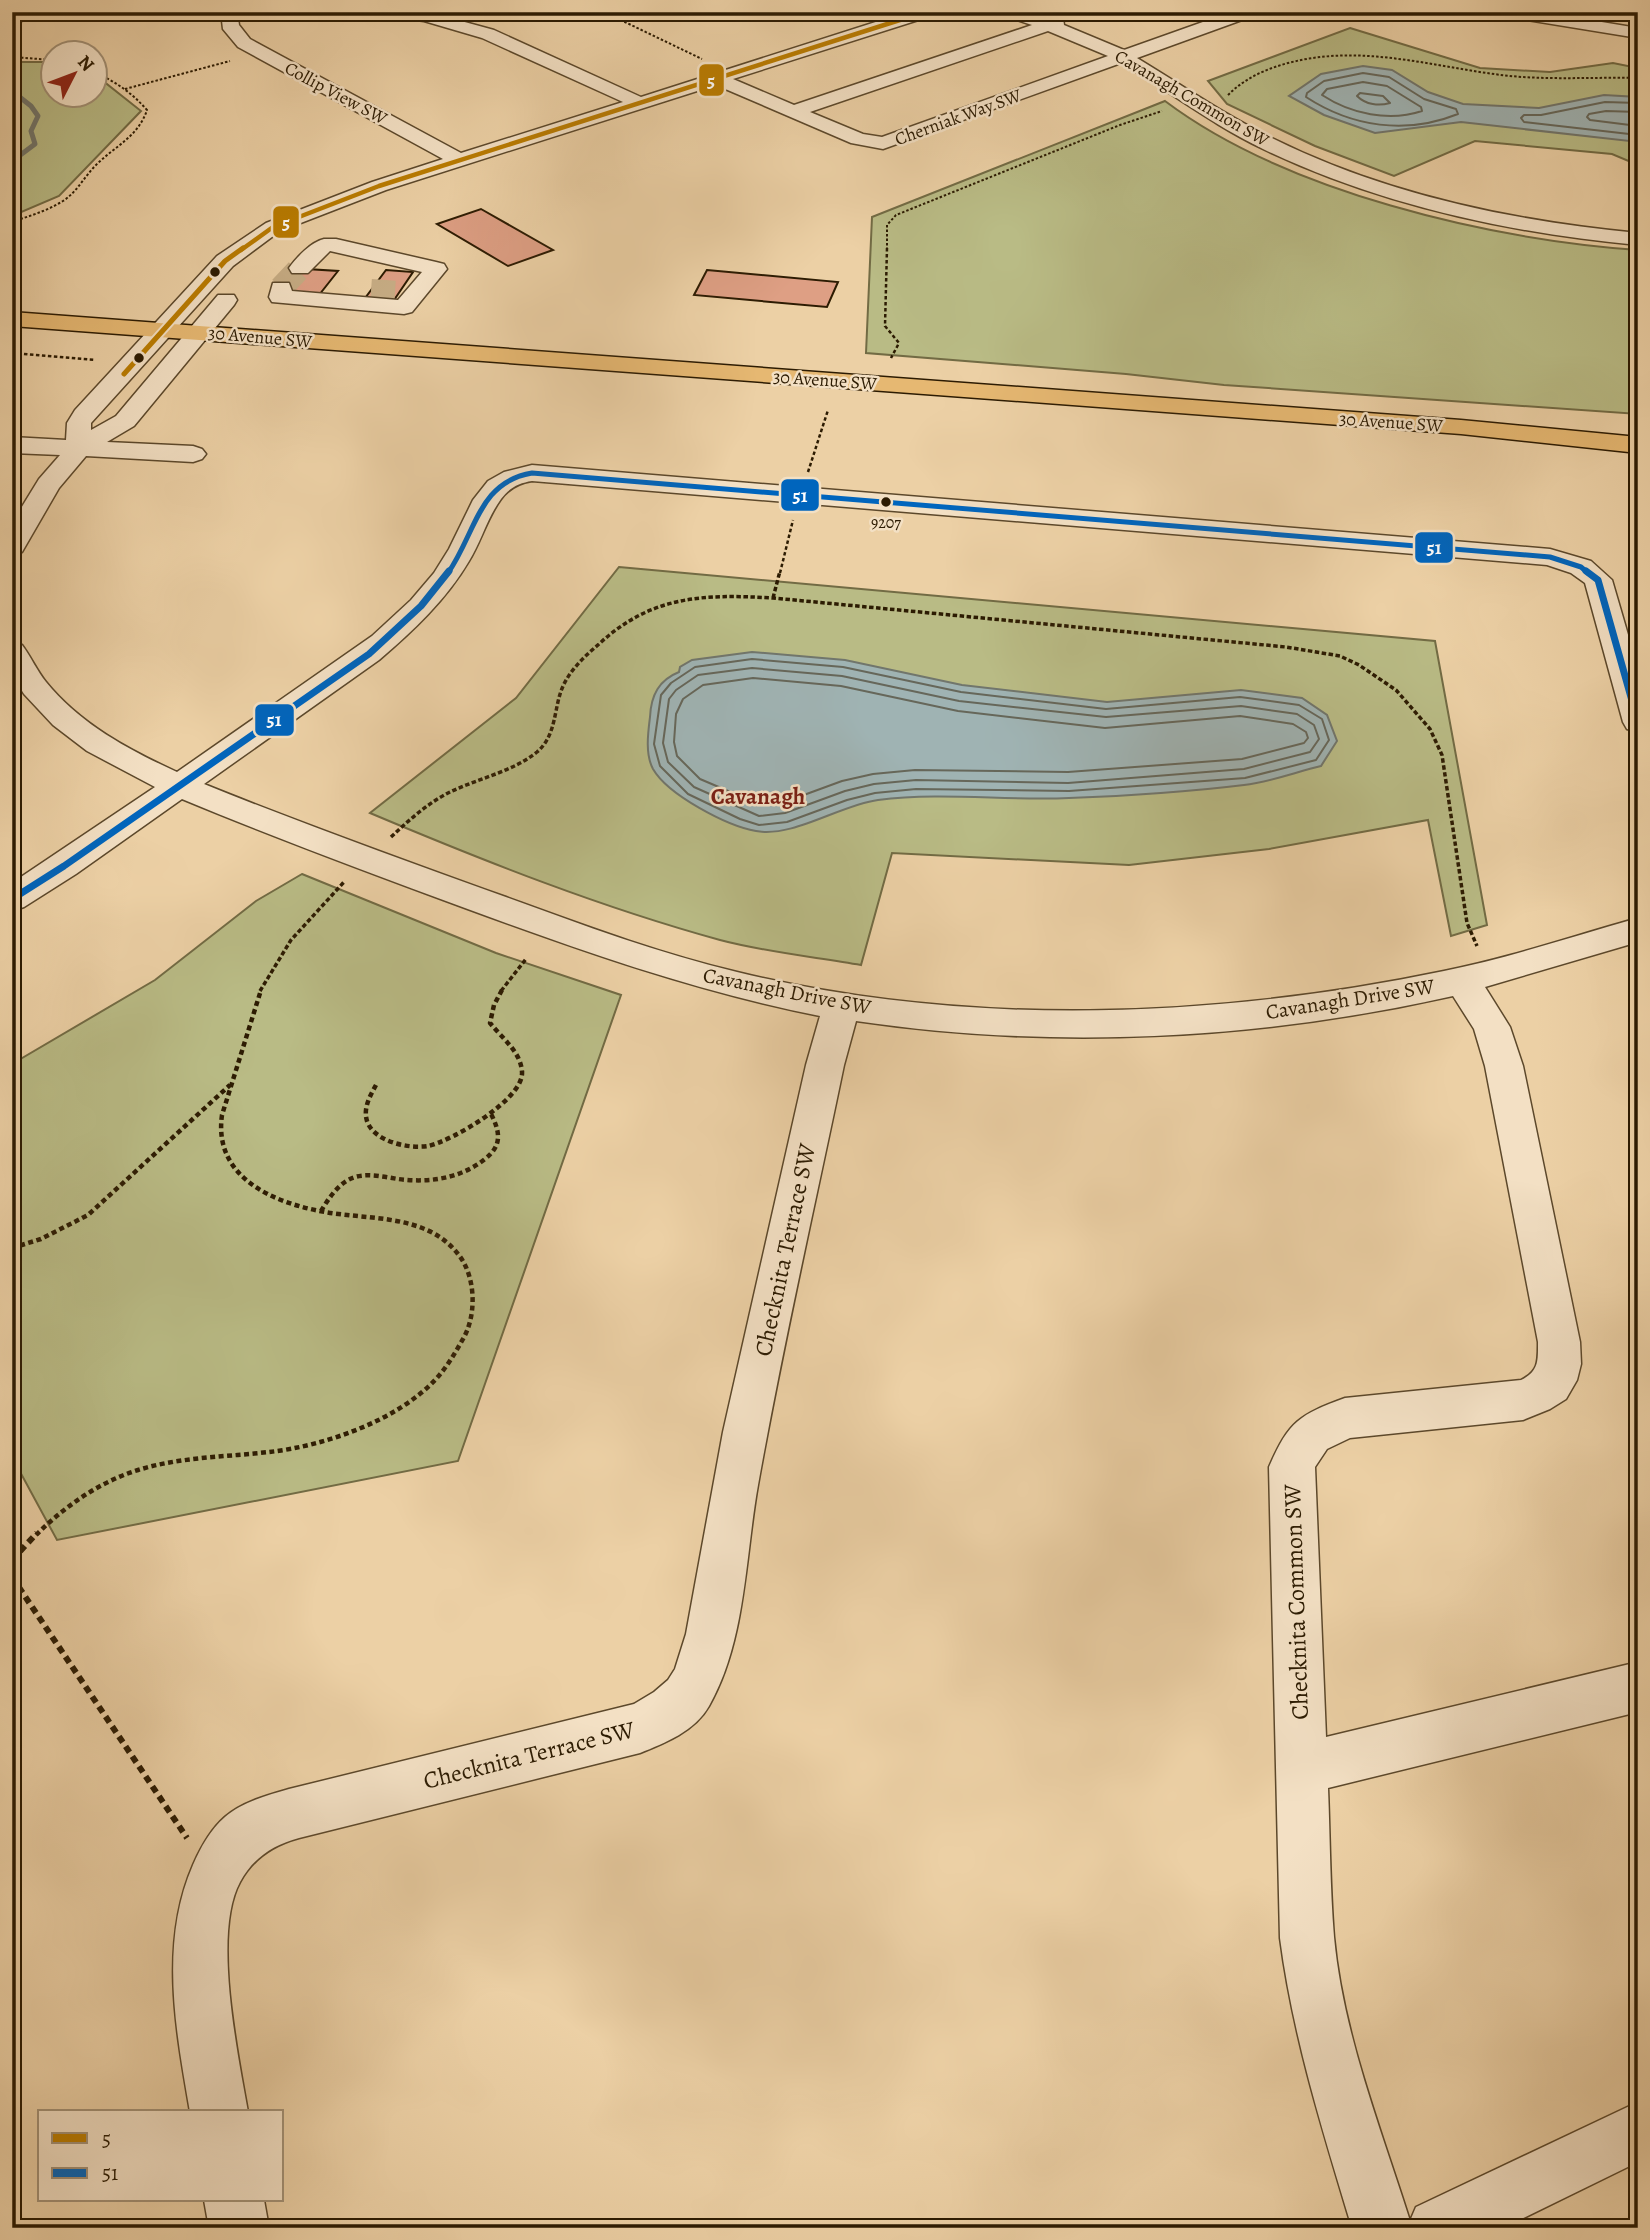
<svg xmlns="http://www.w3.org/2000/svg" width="1650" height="2240" font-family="Alegreya,serif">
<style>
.green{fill:#b9bb85;stroke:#726b44;stroke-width:2}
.water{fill:#9fb3b3;stroke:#71766c;stroke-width:2}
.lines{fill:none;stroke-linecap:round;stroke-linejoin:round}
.shore{stroke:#66675a;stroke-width:2}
.stream{stroke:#71766c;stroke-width:5}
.building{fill:#de9f84;stroke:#2c1b02;stroke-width:2}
.minor-tunnel{stroke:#c6ac84;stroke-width:24;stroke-dasharray:24 12;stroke-linecap:butt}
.minor-casing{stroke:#5c482b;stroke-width:3}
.major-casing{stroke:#2c1b02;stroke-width:3}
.path-far4{stroke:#2c1b02;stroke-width:2;stroke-dasharray:2.5 2;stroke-linecap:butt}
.path-far3{stroke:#2c1b02;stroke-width:2.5;stroke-dasharray:3.5 2.5;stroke-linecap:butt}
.path-far2{stroke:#2c1b02;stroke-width:3.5;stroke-dasharray:4.5 2.5;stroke-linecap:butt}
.path-far1{stroke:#2c1b02;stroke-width:4.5;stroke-dasharray:5 3.5;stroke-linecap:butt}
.path{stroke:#2c1b02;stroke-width:6;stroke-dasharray:7 5;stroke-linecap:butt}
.minor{fill:#f3e0c4;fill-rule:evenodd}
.major{fill:#e6b872;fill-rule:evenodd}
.bus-1-far1-casing{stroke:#f3e0c4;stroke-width:7}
.bus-1-casing{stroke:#f3e0c4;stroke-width:9}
.bus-2-far1-casing{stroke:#f3e0c4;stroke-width:9}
.bus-2-casing{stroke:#f3e0c4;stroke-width:11}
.bus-1-far1{stroke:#ba7c01;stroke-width:4.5}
.bus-1{stroke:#ba7c01;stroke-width:5}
.bus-2-far1{stroke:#0065bd;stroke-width:5}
.bus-2{stroke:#0065bd;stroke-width:7}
.bus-dot{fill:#2c1b02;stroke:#f3e0c4;stroke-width:2.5}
.labels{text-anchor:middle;stroke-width:5;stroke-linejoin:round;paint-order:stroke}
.far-bus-label{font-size:16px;fill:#2c1b02;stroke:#f3e0c4}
.far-street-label{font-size:18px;fill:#2c1b02;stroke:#f3e0c4}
.street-label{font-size:21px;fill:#2c1b02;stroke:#f3e0c4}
.neighbourhood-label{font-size:23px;font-weight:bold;fill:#7a1f14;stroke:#f3e0c4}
.near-street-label{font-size:24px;fill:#2c1b02;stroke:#f3e0c4}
.line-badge{stroke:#f3e0c4;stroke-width:2.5}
.badge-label{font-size:19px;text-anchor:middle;font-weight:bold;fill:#fff}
</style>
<rect width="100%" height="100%" fill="#ecd0a5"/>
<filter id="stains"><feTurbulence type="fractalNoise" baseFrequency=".00286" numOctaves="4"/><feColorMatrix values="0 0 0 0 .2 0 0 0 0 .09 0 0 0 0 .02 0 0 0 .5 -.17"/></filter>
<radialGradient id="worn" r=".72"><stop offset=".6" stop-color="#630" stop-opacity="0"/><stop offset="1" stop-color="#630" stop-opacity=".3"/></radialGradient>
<path class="green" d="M1350,28L1480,68L1550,72L1613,63L1638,68V165L1612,154L1475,141L1394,176L1315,146L1227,104L1208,81Z
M12,62H52V94H94L95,78L103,81L141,111L59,196L12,216Z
M1165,101C1286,192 1488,239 1638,250V414L1224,385L1126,374L866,353L872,217Z
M619,567L1435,641L1487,925L1451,936L1428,820L1269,849L1129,865L892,853L861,965C815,957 765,952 720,940C600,907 484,861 370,813L516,698Z
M302,874L496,953L621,995L458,1461L57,1540L12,1457V1064L155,980L256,901Z"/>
<path class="water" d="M1363,66L1392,70L1428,92L1463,104L1539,108L1604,95L1638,97V142L1461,122L1375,133L1324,115L1289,96L1321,74Z
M752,652L845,660L962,685L1107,702L1241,690L1302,698L1327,715L1337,741L1321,766C1296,772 1270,782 1244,785C1187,792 1127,796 1069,798C1006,801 942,792 878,800C840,805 793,838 756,831C727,826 668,795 653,769C645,754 648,733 650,717C651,695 659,680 679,672L680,667L692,660Z"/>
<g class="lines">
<path class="shore" d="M1363,73L1389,77L1424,99L1456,109L1458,114C1406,135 1352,127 1306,97L1307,93L1324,81Z
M1363,82L1387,86L1421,107L1422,111C1389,122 1351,114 1322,95L1327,89Z
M1360,93L1383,96L1390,103C1379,106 1366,105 1357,96Z
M1638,103L1605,102L1541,115H1524L1521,118L1524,122L1638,135
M1638,112L1606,111L1589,114L1587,117L1590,120L1638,126
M752,659L843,667L961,692L1106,709L1240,697L1299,705L1322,719L1329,740L1316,760L1245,778L1069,791L916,789L875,793L847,800L787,822L759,825L740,819L688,794L660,766L654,744L661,695L671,683L695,667Z
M752,668L842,676L959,701L1106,717L1241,706L1297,714L1314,725L1319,739L1310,752L1244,769L1068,783L916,780L874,784L845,791L785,813L759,816L694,787L668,762L663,743L669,699L676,690L698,675Z
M753,678L841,686L958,711L1105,728L1240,716L1293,724L1306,732L1308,738L1304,743L1242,759L1068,772L915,770L873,774L842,781L782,803L761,805L700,779L677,756L674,742L676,714L683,699L703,685Z"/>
<path class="stream" d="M12,91L31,106L38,116L31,131L35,144L19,156L12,157"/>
</g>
<path class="building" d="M481,209L553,250L508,266L437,224Z
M290,268L338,271L319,295L290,293L293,289L273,288Z
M386,270L413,272L392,303L363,301Z
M707,270L838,282L827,307L694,295Z"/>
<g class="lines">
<path class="minor-tunnel" d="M281,288L300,268
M371,291L399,293"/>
<g class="minor-casing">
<path id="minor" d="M102,12L100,16L87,18L79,13Z
M221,12H237L239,25L250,39L461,153L623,102L482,38L424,21L385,16L383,12H428L494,30L641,97L907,12H933L931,16L733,79L794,105L1032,25L1005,16L1003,12H1028L1048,19L1063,18L1064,25L1124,50L1231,12H1255L1253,16L1137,58C1182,85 1226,116 1274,139C1387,195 1513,221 1638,233V245C1509,233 1380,205 1263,149C1213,125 1169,91 1121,63L883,149L851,143L716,85L386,190L280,231L233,266L91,423V430L116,416L218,295H234L237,300L234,305L134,426L107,442L193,446L202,449L206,454L202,459L193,462L86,456L59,488L22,552L12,554V523L39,479L60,455L12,453V437L66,440L67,423L75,410L217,256L266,223L372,182L443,159L238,47L223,29ZM1048,31L1108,56L882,137L863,134L810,112Z
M1501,12H1541L1638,28V38L1509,17Z
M324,239H336L436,262L444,264L447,269L412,312L404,314L272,302L269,297L273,283H289L292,291L398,300L422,272L330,251L308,273H292L289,268C297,257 311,242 324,239Z
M532,465L1550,549L1591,561L1612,580L1638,669V732L1627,729L1623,722L1585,583L1571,573L1547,565L532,481C519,483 509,488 501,499C487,518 481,542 469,561C446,600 413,631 379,660L204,784C303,824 403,860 503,896C580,924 657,953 737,972C966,1028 1213,1019 1444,971C1510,958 1573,936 1638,918V942L1485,987L1510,1027L1523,1066L1580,1342L1581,1364L1577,1380L1566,1399L1550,1409L1523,1420L1350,1438L1327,1449L1315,1467L1326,1737L1638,1662V1712L1328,1788C1330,1838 1330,1888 1334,1937C1343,2034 1381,2129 1410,2221L1416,2207L1638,2102V2162L1503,2228H1352C1323,2132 1293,2037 1280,1938L1269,1467C1289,1421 1299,1415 1345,1398L1521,1380C1539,1371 1538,1361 1538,1342L1485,1066L1474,1029L1453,996C1258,1040 1053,1050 856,1021L844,1065C815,1205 783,1344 758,1485C745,1557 746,1641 709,1706C695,1731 665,1743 640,1753L299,1838C273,1845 253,1858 240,1882C212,1933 238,2055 248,2112H190C176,2031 159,1943 193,1865C201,1847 210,1830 225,1817C242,1802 268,1795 289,1789L634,1704L654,1692L668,1680L675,1669L686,1634L723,1432L806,1065L820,1016C698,992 582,951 465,908C370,873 276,838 182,799L76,874L24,907L12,911V883L155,787L87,751L53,725L24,694L12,675V642L22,645C31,657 37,671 46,682C80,724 129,750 177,772L372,636L411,600L434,573L449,549L473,500L488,481L504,472Z
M204,2200H264L269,2228H209Z"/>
</g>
<g class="major-casing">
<path id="major" d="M12,312L1461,420L1638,437V453L1461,434L12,326Z"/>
</g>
<path class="path-far4" d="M604,12L702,59
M12,26L42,12
M12,57L52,60
M125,89L230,61
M1228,95C1245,78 1266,69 1288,63C1364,43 1435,68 1510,76C1552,80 1595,77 1638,78
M12,222C29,216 47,211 63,201C77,192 84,177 96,165C115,146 138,137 147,110C132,93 115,81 94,72
M887,250V225L896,215L1120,125L1162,111"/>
<path class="path-far3" d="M887,248L885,326L899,343L891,358
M12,353L95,360
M808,472L828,410
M780,573L793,520"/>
<path class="path-far2" d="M773,598L780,571
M391,837C409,820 428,803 450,792C479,778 512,772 537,752C558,734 553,706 564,684C572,668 586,655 599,644C652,595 704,594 773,598L1286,647L1340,656L1359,665L1396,690L1430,729L1442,755L1467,923L1477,946
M260,991L291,940L344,882
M501,991L526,959"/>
<path class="path-far1" d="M376,1085C370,1096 363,1108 367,1121C374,1142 409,1149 428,1146C452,1141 524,1099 522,1072C521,1052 502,1038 490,1023L494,1005L502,990
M321,1211C329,1198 339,1182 355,1177C369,1173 384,1177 398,1179C428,1183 460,1179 485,1159C503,1145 500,1131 490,1112
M12,1248L41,1239L88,1215L230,1085
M36,1535C64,1507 99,1482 138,1470C180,1457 225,1457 269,1452C324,1446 397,1421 436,1379C447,1367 455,1353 463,1339C477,1315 476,1276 458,1254C427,1214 370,1220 325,1212C274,1203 213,1178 222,1115L261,990"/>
<path class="path" d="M12,1560L37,1533
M12,1577L187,1838"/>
<use href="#minor" class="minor"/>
<use href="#major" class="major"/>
<g class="bus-1-far1-casing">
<path id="bus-1-far1" d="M241,250L273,227L379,186L925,12"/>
</g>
<g class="bus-1-casing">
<path id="bus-1" d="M124,374L225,261L243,248"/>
</g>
<g class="bus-2-far1-casing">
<path id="bus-2-far1" d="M448,573C476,533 478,482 532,473L1550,557L1581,567L1588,573"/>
</g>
<g class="bus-2-casing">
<path id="bus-2" d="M1586,571L1598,580L1638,722
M12,899L64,866L369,654L421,606L449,571"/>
</g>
<use href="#bus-1-far1" class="bus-1-far1"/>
<use href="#bus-1" class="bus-1"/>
<use href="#bus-2-far1" class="bus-2-far1"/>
<use href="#bus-2" class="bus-2"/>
</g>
<g class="bus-dot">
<circle cx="215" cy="272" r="6"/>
<circle cx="139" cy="358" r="6"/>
<circle cx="886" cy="502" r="6"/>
</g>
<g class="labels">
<g class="far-bus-label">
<text x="886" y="528">9207</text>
</g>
<g class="far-street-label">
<text transform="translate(336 93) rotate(28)" y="6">Collip View SW</text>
<text transform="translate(1192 98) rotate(30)" y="6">Cavanagh Common SW</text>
<text transform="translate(958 117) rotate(-20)" y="6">Cherniak Way SW</text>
<text transform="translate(260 337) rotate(5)" y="6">30 Avenue SW</text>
<text transform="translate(825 380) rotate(4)" y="6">30 Avenue SW</text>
<text transform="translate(1391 422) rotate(4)" y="6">30 Avenue SW</text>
</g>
<g class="street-label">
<text transform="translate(787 991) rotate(11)" y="7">Cavanagh Drive SW</text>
<text transform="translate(1350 999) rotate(-9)" y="7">Cavanagh Drive SW</text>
</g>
<g class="neighbourhood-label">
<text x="758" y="804">Cavanagh</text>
</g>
<g class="near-street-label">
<text transform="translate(785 1250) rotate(-78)" y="8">Checknita Terrace SW</text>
<text transform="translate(1296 1602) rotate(-92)" y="8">Checknita Common SW</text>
<text transform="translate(529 1755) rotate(-14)" y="8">Checknita Terrace SW</text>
</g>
</g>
<g class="line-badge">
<rect x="698" y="63" width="27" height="34" rx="7" fill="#ba7c01"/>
<rect x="272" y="205" width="28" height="34" rx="7" fill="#ba7c01"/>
<rect x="780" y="478" width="40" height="34" rx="7" fill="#0065bd"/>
<rect x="1414" y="531" width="40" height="33" rx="7" fill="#0065bd"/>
<rect x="254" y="703" width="41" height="34" rx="7" fill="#0065bd"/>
</g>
<g class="badge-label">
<text x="711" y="87">5</text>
<text x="286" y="229">5</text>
<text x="800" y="502">51</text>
<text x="1434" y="554">51</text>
<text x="274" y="726">51</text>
</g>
<rect width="1650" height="2240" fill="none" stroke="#ecd0a5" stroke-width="42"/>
<rect x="14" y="14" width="1622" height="2212" fill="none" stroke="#2c1b02" stroke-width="3.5"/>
<rect x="21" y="21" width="1608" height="2198" fill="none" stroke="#2c1b02" stroke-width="2"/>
<rect x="38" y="2110" width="245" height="91" fill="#f3e0c4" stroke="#a39176" stroke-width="2"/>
<rect x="52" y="2133" width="35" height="10" fill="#ba7c01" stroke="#a39176" stroke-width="2"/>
<text x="102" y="2146" font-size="21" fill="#2c1b02">5</text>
<rect x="52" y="2168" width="35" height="10" fill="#0065bd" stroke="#a39176" stroke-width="2"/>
<text x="102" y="2180" font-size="21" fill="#2c1b02">51</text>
<g transform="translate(74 74) rotate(48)"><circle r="33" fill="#f3e0c4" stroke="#a39176" stroke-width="2"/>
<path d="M0-5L12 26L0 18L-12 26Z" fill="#8f2418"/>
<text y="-10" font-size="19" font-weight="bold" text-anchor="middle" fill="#2c1b02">N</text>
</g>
<rect width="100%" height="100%" filter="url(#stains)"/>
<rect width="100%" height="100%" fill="url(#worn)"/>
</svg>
